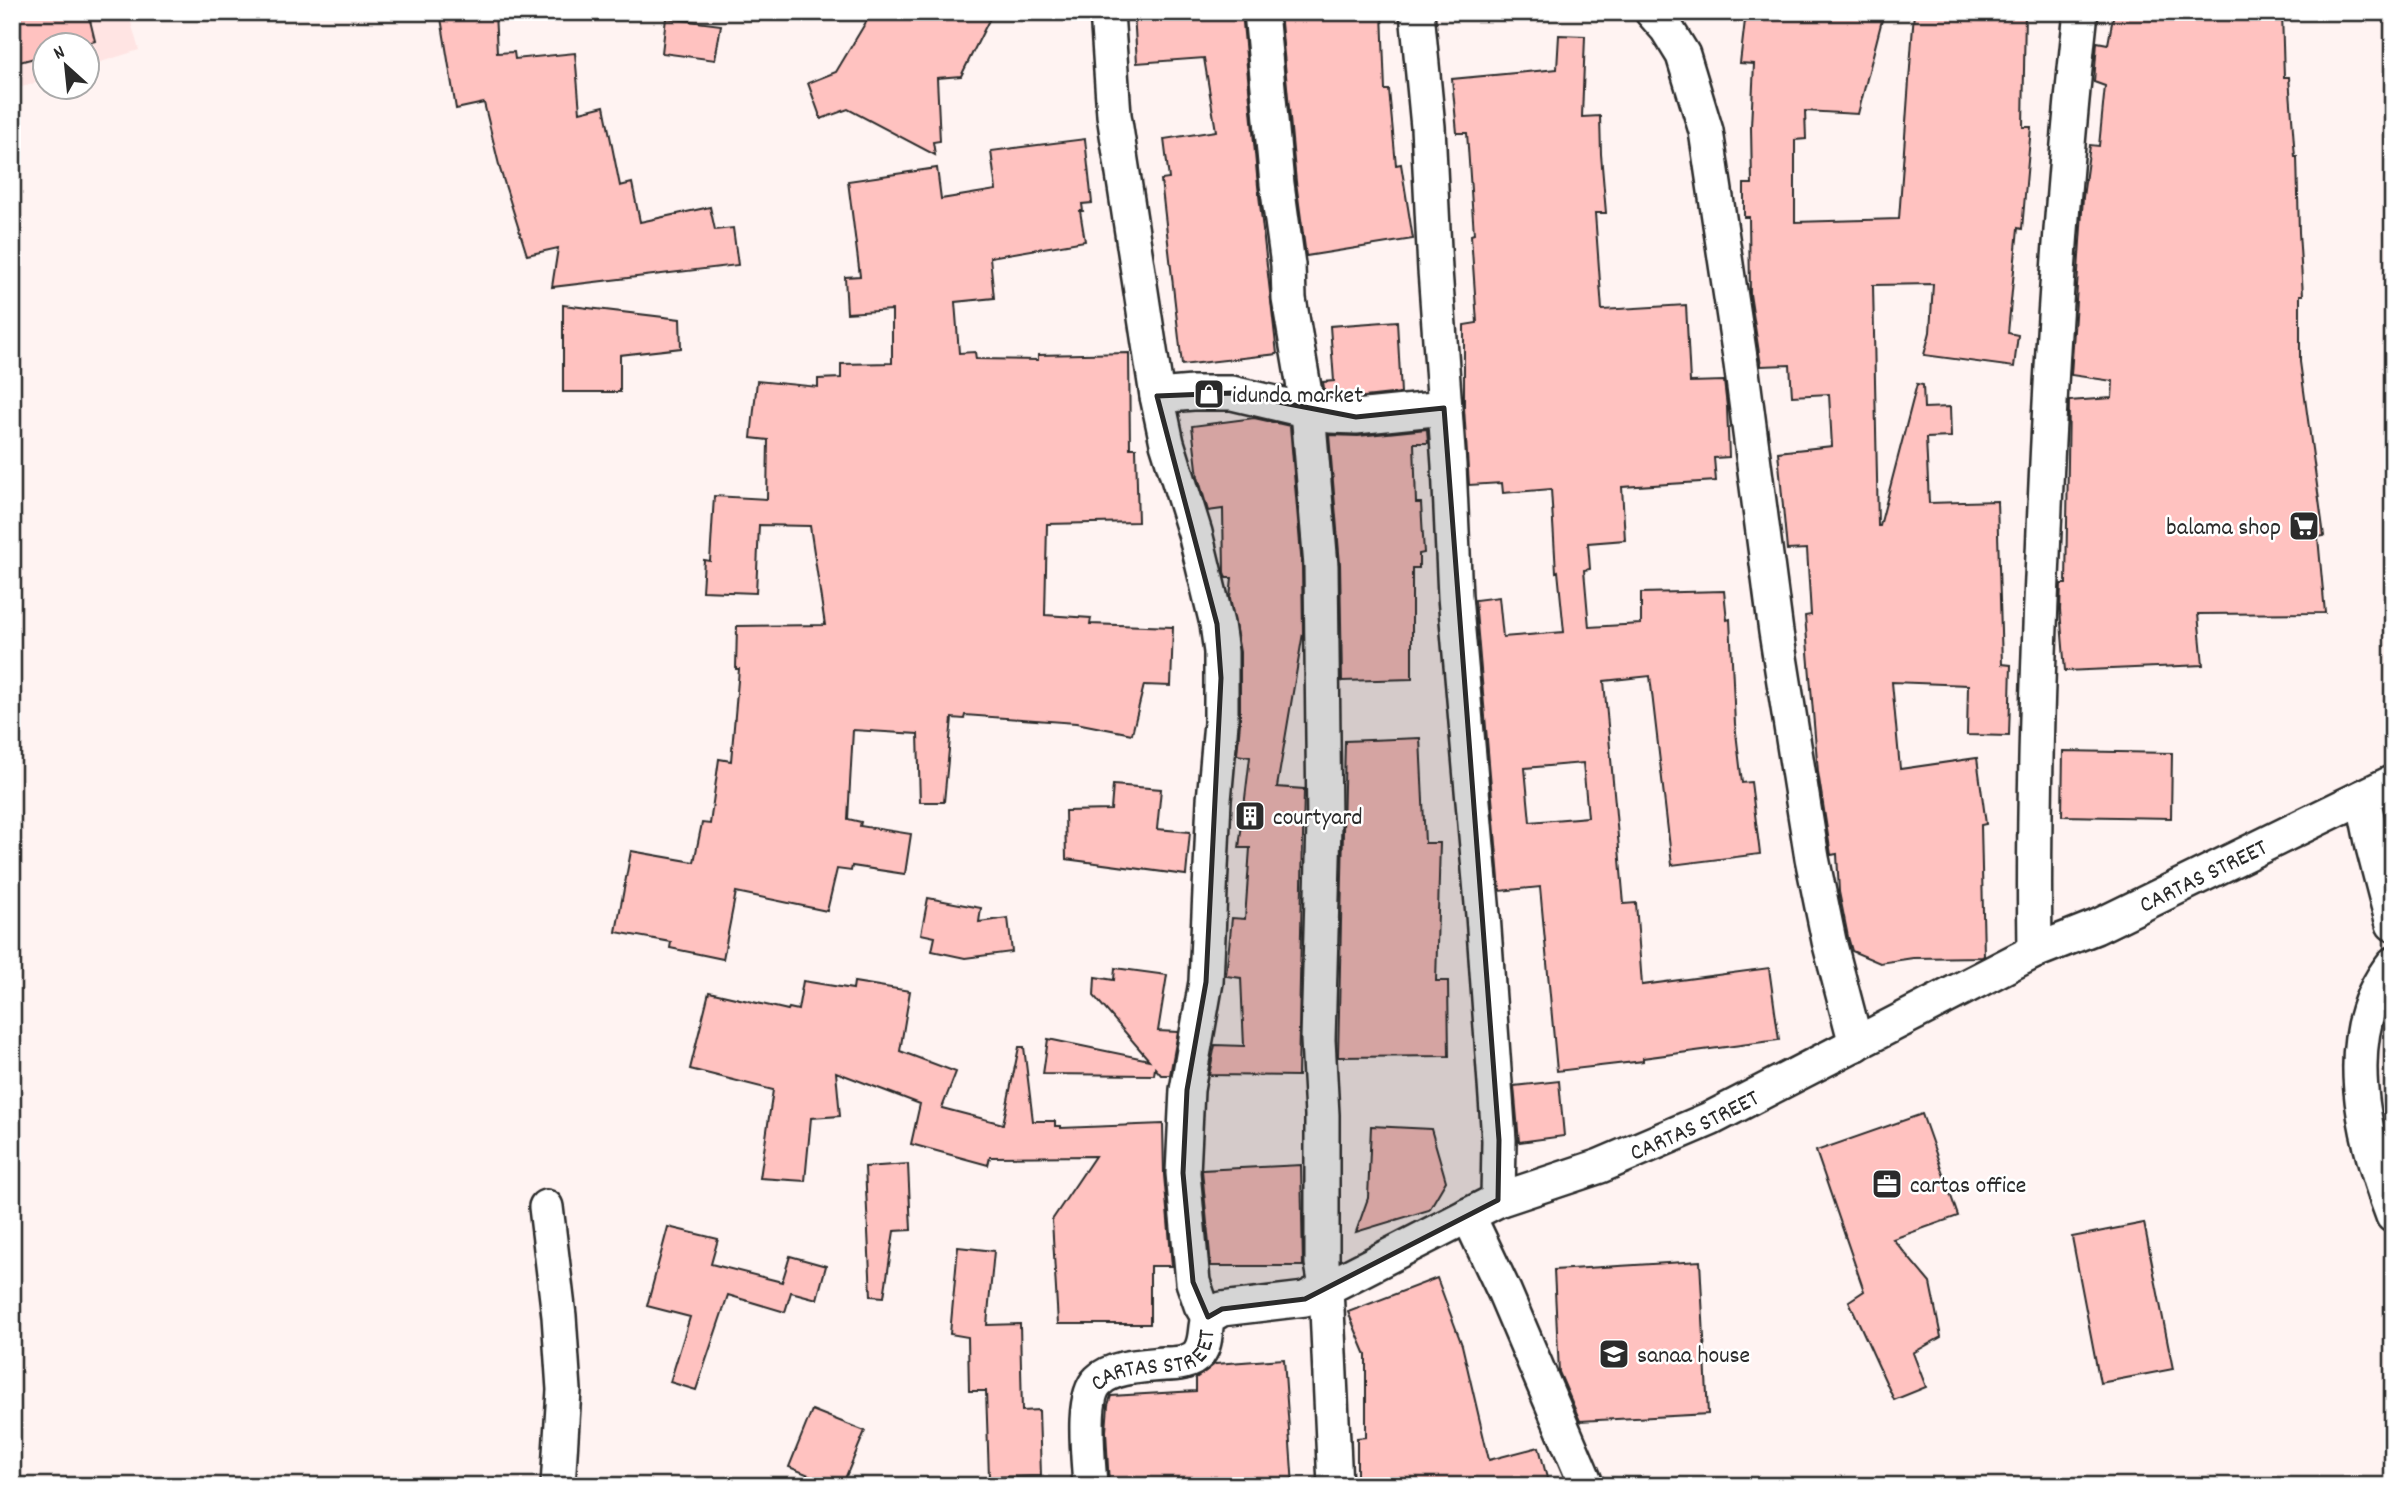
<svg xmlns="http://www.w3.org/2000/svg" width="2405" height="1498" font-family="Dekko,sans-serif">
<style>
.built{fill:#ffe4e3}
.building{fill:#ffc2c0;stroke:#2b2b2b;stroke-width:2;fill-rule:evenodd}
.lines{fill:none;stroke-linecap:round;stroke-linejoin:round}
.minor-casing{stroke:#2b2b2b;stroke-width:38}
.minor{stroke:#fff;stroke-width:33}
.marked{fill:#2b2b2b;fill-opacity:0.2;stroke:#2b2b2b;stroke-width:5;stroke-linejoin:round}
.labels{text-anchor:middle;stroke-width:5;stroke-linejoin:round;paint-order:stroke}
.poi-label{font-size:24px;fill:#2b2b2b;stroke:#fff;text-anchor:start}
.street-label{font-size:24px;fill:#2b2b2b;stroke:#fff}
</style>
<rect width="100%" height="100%" fill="#fff3f2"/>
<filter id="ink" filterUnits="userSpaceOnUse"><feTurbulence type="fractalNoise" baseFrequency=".0143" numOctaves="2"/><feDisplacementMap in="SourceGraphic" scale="14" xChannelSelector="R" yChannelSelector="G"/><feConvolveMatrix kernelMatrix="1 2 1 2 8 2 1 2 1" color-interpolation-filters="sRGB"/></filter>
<g filter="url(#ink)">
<path class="built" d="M12,12H128L139,50L88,66V46H46L45,80L12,90Z"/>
<path class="building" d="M12,12H88L95,41L78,46H46V55L12,64Z
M440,12H495L497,53L514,52L515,59L575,53L580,112L604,106L620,186L632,183L640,222L710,207L715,230L733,228L738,265L552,287L558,248L527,255L500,169L484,103L456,109Z
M872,12H993L961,76L937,78L940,141L933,142L935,155L848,109L821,119L808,83L836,72Z
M1134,12H1242L1258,186L1277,354L1182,365L1161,180L1169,179L1164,139L1216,131L1204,58L1137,63Z
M1280,12H1313V16L1382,13L1385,90H1389L1396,165L1401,164L1413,239L1306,256L1296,182Z
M1746,12H1884L1858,114L1805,111L1806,139L1795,140V222L1899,219L1914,12H2025L2023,127H2031L2022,229L2018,228L2008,333L2018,335L2014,367L1924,355L1930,332L1933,284L1873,285L1878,526H1880L1917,384L1923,385L1924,408L1950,407L1951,437L1926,438L1929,503L1997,501L2002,664L2011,665L2009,736L1967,735L1968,685L1892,682L1900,769L1977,758L1986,824L1981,825L1984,956L1982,957L1913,958L1880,963L1852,951L1848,937L1839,892L1837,854L1831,855L1818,772L1805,616L1811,615L1807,549L1787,550L1778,452L1832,446L1829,394L1792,396L1790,365L1761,366L1750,294L1749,217H1744V184H1752L1751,127L1754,64L1740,63Z
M2114,12H2282L2284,77H2289L2295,157H2297L2299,232L2303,295H2300V362L2324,536L2318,537L2325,613L2198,614L2203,665L2065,671L2060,610L2061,584H2066L2069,401L2112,398L2113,381L2071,375L2083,197L2090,145L2099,146L2105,86L2094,82L2097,42L2108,44Z
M666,18L721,25L715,60L662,53Z
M1559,35L1585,36L1582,117L1600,116L1601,154L1606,213H1595L1602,310L1686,305L1690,382L1724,381L1727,407L1729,457L1714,458L1716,481L1622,487L1625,540L1588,543L1590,569L1584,570L1589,627L1641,624V593L1724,591L1727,620L1730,619L1735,724L1742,783L1751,782L1760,854L1672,865L1650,676L1604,681L1624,904L1636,903L1642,985L1769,968L1779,1040L1643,1058V1061L1557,1071L1540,887L1500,891L1475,600L1499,597L1503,637L1564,632L1558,571L1556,572L1551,489L1503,493L1502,483L1469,485L1464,408V325L1477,323L1471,235L1474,234L1467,133H1457L1452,79L1557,69ZM1583,763L1588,817L1530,822L1525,768Z
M1085,139L1092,203L1082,204L1083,211H1080L1085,241L990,257L994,298L955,302L959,353L975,352L976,359L1038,360V355L1129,353L1130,448H1136L1138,522L1047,524L1045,615L1091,618L1090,624L1173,627L1171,686L1144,685L1132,734L1076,723L965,715L964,719L952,718L944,802H920L918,734L853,730L848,819L861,822L860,826L911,834L905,874L852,866L851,871L837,869L827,911L736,892L723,959L670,948L671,942L616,932L631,851L694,862L702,823L710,824L719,759L731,761L739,669H736L737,626L825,625L810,526L759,525L756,593L702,591L704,560L710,561L714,496L767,499L768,440L751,438L757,381L818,387V379L841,378V364L892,363V310L847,313L845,277L860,276L848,181L937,168L941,199L996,190L991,151Z
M563,305L680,319L681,348L620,355V392H563Z
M1397,321L1401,393L1355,398L1325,395L1323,382L1334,381L1330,326Z
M1254,418L1290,426L1302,567L1303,633L1277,787L1304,789L1298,1076L1209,1075L1215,1045L1244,1046L1241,978L1226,976L1232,918L1245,919L1250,848H1239L1250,757L1237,755L1240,723V652L1230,598L1232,578H1226L1224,572L1223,509L1208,511L1198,477L1192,426Z
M1427,429L1428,443H1414L1416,503H1421L1424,553L1419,554V568H1412V679L1342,681L1340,564L1329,435L1358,436Z
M1420,738L1425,843H1440L1436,981H1448L1449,1056L1338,1057L1345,741Z
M2063,751L2172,753L2171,818L2062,816Z
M1113,785L1161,789L1157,829L1190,832L1186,875L1066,859L1065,811L1111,810Z
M928,898L981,908L979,922L1008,918L1012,952L965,958L932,951L935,937L921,934Z
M1115,968L1167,975L1158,1031L1178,1032L1170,1075H1161L1155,1068L1154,1075L1043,1074L1048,1039L1149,1060L1094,996L1095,977L1114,980Z
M803,981L853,989L854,982L910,991L900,1051L956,1072L942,1108L1003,1124L1019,1047H1024L1033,1121H1055V1126H1061V1128L1163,1124L1164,1175L1172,1266H1150V1324H1058L1052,1220L1095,1156L990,1157L988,1165L911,1144L920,1104L836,1072L840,1116L811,1118L805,1181L760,1178L773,1090L690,1069L709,992L788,1010L789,1008L798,1010Z
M1559,1081L1564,1136L1519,1142L1514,1086Z
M1922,1114L1958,1216L1893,1239L1930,1283L1941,1337L1913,1353L1926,1387L1894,1400L1849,1301L1864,1291L1816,1151Z
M1371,1126L1431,1129L1446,1181L1429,1210L1356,1232L1368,1198Z
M908,1164L911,1230L894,1231L884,1297L871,1296L865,1167Z
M1301,1165L1303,1266H1211L1202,1170Z
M2144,1223L2173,1369L2100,1383L2072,1237Z
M668,1227L718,1239L711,1264L782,1282L790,1256L826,1266L817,1299L791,1292L785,1312L728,1295L696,1390L670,1382L690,1317L647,1306Z
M958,1247L994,1251L987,1325L1020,1324L1022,1411L1039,1410L1041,1476L989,1477L986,1391H969L968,1337L950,1334Z
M1700,1261L1708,1414L1580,1421L1559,1372L1554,1270Z
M1437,1278L1462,1345L1489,1460L1539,1447L1549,1486H1357V1438L1366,1437V1355L1348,1312Z
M1284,1359L1293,1486H1109L1106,1431L1108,1405L1111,1396L1196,1391V1378L1215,1364Z
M812,1410L865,1431L842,1486H836L789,1467Z"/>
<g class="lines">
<g class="minor-casing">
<g id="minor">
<path d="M1107,12L1114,115L1157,396L1167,443L1195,533L1217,624L1221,652V723L1214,800L1206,982L1187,1090L1183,1173L1193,1282L1201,1305L1208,1317"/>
<path d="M1261,12L1277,184L1288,265L1289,299L1308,411L1321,566L1324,824L1318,1040L1322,1115V1263L1326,1287L1335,1486"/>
<path d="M1417,12L1428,127L1435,270L1449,465L1455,597L1483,915L1499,1140L1498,1200"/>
<path d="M1652,12L1667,29L1683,55L1706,131L1741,364L1776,632L1812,858L1829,941L1856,1044"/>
<path d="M1157,396L1193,393H1232L1330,416L1356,417L1444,408"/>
<path d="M2363,797L2373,847L2393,924"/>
<path d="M2035,951C2033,819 2037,687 2043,555C2050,374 2061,193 2081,12"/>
<path d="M2393,964C2336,1034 2364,1140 2393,1216"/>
<path d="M546,1207L559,1316L564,1390L558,1486"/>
<path d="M1468,1215L1504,1291L1587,1486"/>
<path id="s1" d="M1090,1486C1089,1462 1080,1398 1098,1381C1113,1366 1144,1366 1164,1364C1176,1364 1191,1363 1199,1353C1207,1342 1204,1330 1208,1317L1222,1309L1305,1299L1498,1200L1600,1166L1710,1119L2035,951L2096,927L2393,782"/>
</g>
</g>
<use href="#minor" class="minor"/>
</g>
</g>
<path class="marked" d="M1232,393L1356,417L1444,408L1499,1140L1498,1200L1305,1299L1222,1309L1208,1317L1193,1282L1183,1173L1187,1090L1206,982L1221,678L1217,624L1157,396Z"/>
<defs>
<g id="shop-square" transform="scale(1.575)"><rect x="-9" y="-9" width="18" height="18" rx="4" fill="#2b2b2b" stroke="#fff"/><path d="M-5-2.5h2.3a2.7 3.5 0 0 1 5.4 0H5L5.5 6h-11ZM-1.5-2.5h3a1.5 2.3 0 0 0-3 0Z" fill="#fff"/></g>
<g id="supermarket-square" transform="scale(1.575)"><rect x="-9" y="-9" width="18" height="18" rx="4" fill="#2b2b2b" stroke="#fff"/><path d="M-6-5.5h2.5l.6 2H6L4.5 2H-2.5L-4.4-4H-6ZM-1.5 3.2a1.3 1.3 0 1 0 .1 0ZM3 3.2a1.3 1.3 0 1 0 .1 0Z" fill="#fff"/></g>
<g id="building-square" transform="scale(1.575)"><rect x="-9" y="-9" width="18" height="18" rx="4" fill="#2b2b2b" stroke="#fff"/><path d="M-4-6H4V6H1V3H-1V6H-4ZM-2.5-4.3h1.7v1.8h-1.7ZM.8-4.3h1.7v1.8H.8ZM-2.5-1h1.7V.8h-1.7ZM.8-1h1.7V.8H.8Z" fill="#fff"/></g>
<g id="office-square" transform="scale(1.575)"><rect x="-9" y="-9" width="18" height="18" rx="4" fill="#2b2b2b" stroke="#fff"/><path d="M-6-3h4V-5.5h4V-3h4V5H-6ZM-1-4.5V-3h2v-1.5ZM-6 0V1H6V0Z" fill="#fff"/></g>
<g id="university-square" transform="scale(1.575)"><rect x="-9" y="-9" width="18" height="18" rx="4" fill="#2b2b2b" stroke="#fff"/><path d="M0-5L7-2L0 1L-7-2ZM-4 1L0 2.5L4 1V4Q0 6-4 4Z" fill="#fff"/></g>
</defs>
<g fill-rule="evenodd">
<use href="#shop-square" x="1209" y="394"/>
<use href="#supermarket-square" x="2304" y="526"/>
<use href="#building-square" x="1250" y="816"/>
<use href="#office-square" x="1887" y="1184"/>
<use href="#university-square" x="1614" y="1354"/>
</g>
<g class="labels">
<g class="poi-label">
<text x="1232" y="402">idunda market</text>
<text x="2281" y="534" text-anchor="end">balama shop</text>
<text x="1273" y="824">courtyard</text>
<text x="1910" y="1192">cartas office</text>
<text x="1637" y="1362">sanaa house</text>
</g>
<g class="street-label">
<text dy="8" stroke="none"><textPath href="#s1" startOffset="1346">CARTAS STREET</textPath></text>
<text dy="8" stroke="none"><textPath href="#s1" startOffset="779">CARTAS STREET</textPath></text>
<text dy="8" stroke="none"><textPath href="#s1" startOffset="170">CARTAS STREET</textPath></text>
</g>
</g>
<rect width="2405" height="1498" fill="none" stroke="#fff" stroke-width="42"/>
<rect x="21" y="21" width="2363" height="1456" fill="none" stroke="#2b2b2b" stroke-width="2.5" filter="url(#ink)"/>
<g transform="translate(66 66) rotate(333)"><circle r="33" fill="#ffffff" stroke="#aaaaaa" stroke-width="2"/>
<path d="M0-5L12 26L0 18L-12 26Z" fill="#2b2b2b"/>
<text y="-10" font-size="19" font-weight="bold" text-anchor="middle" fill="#2b2b2b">N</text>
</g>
</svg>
